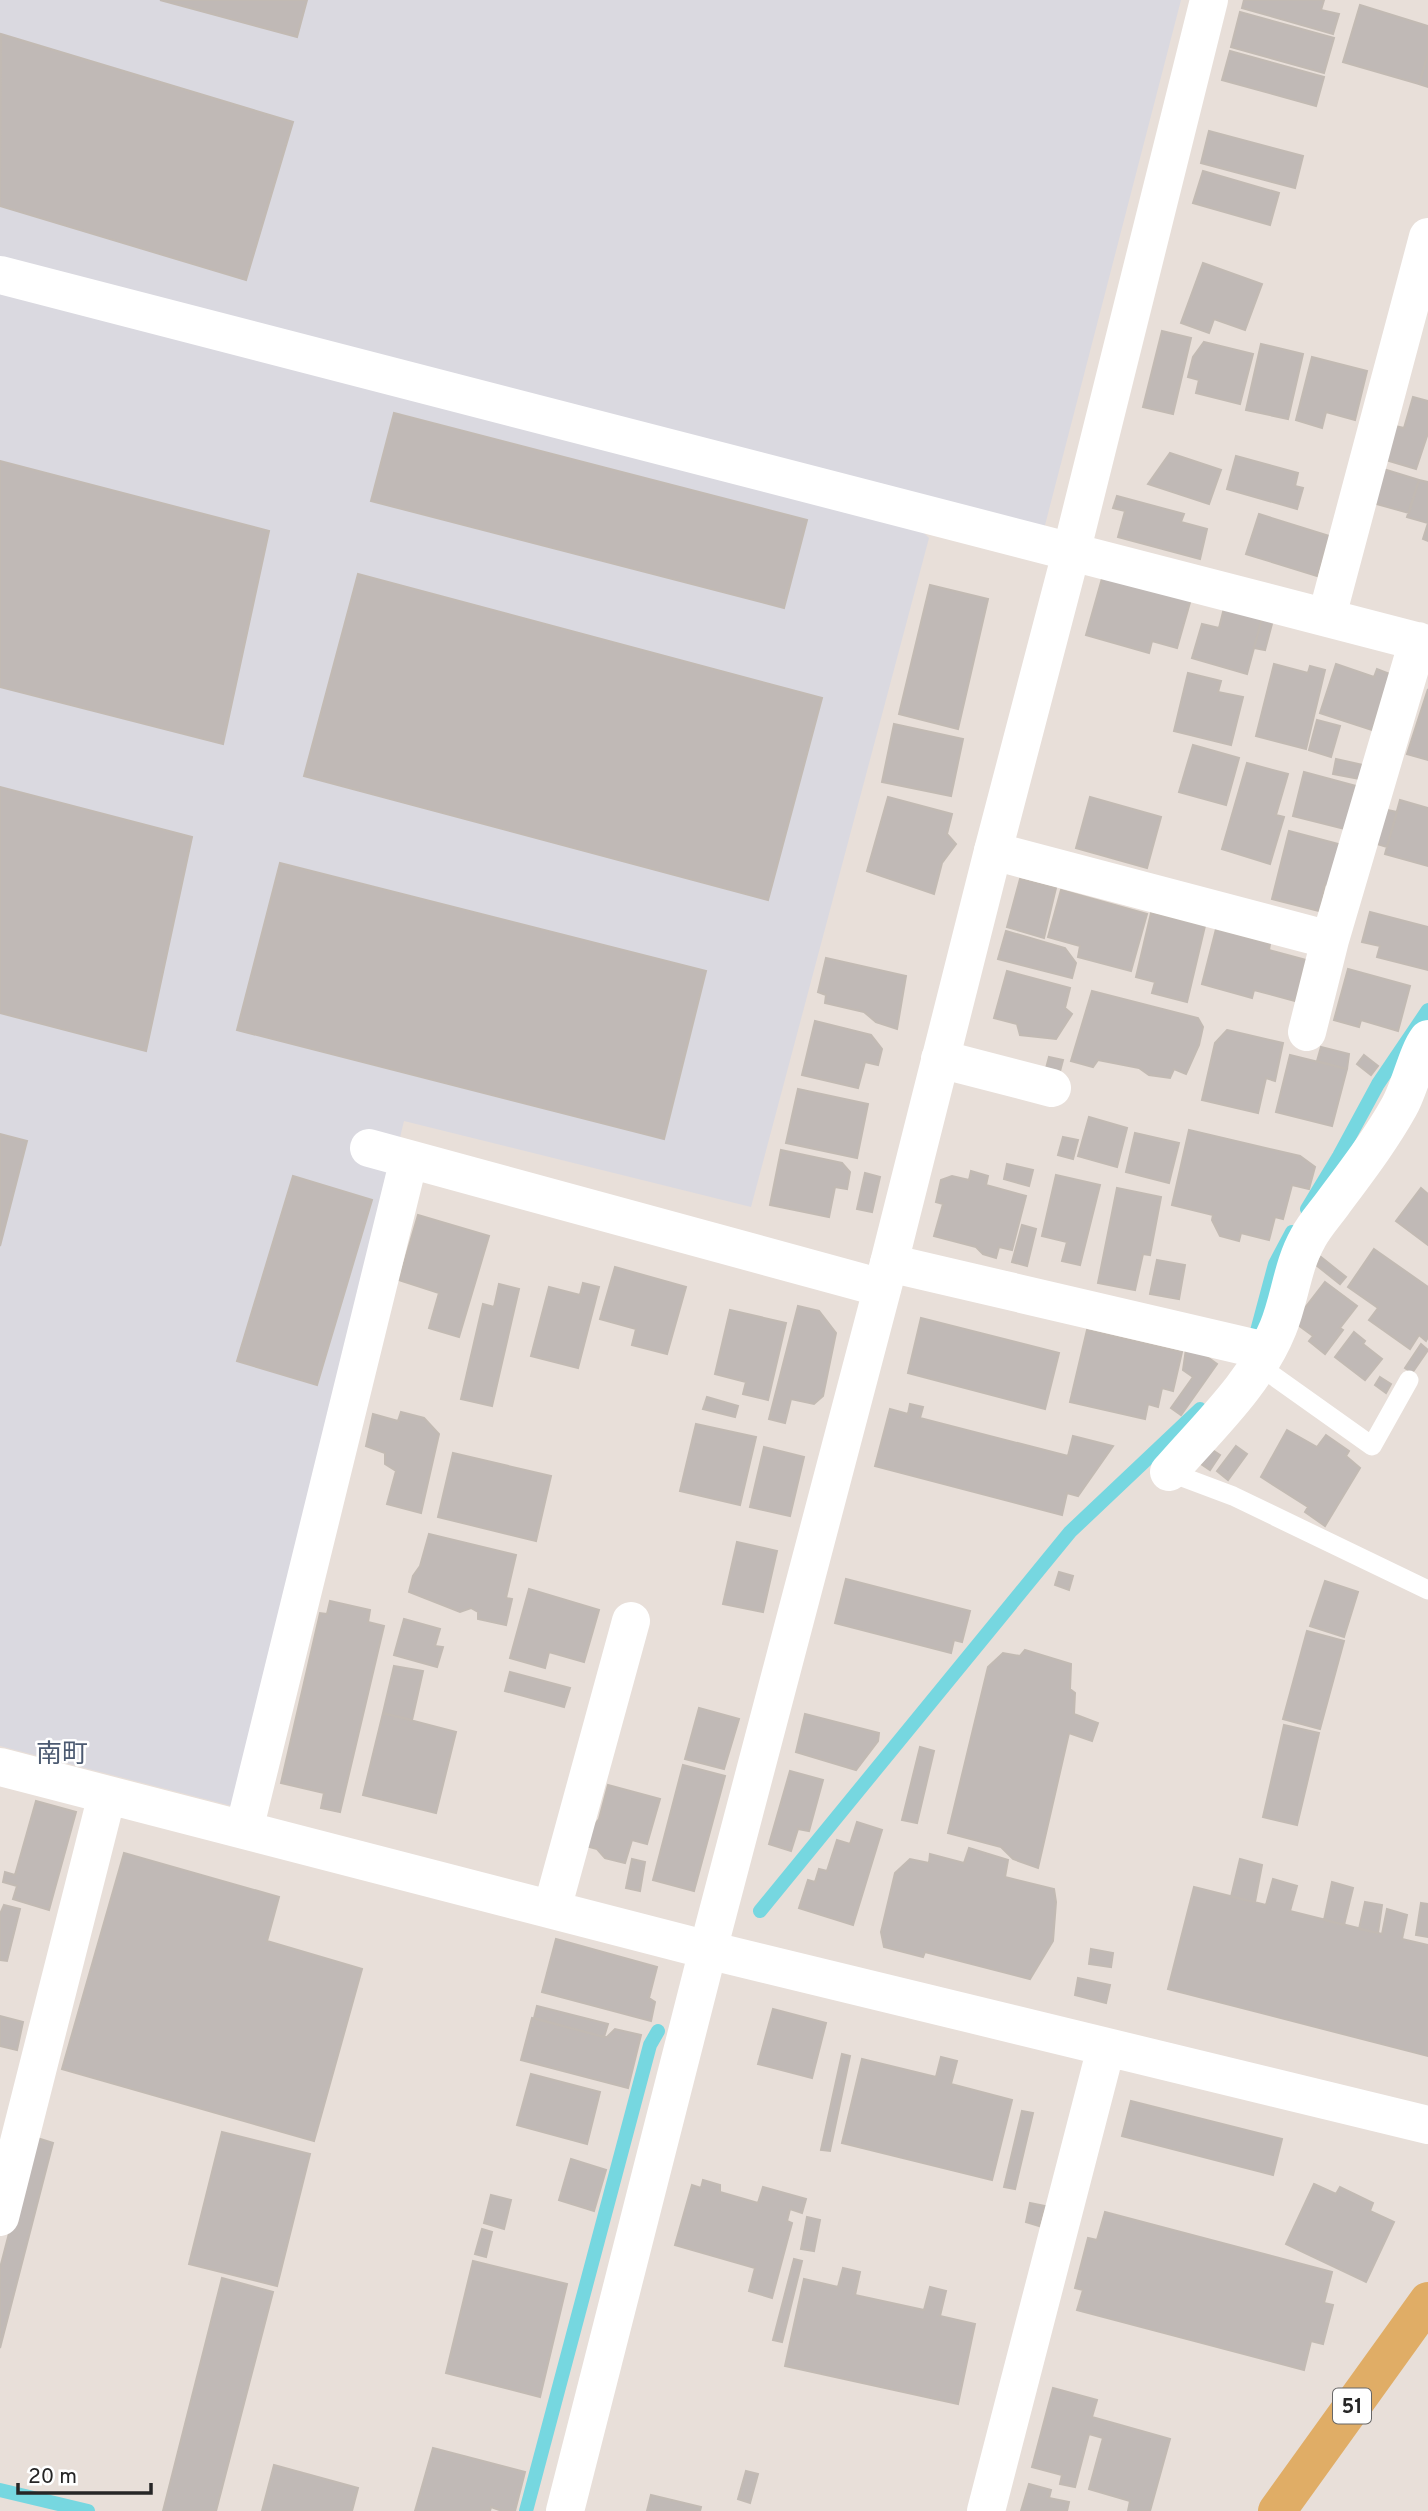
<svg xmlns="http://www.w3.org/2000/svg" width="1428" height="2511" font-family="Overpass,'Noto Sans JP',sans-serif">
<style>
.industrial{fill:#dad9e0}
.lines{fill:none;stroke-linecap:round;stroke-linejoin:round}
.stream{stroke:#76d7e0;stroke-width:14}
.building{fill:#c0b9b6;stroke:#c2bab3;stroke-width:2}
.service{stroke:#fff;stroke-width:19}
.minor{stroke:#fff;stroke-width:38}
.tertiary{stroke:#fff;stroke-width:38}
.primary{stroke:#e0ad66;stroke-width:38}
.labels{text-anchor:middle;stroke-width:5;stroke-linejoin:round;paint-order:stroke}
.shield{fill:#fff;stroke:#676767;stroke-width:2}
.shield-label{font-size:21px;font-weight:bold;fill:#262626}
.quarter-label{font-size:26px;fill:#4c5a71;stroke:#fff}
</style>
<rect width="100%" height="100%" fill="#e8dfd9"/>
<path class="industrial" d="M0,0H1181L1044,529L0,263Z
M0,290L922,531L929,538L751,1207L404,1121L236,1807L0,1746Z"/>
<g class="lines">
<path class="stream" d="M1307,1209L1339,1156L1378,1084L1428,1010
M1257,1331L1275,1264L1292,1232
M760,1911L1070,1532L1200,1409
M0,2490L88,2511
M526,2511L650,2045L658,2031"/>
</g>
<path class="building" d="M160,0H307L297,37Z
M1244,0H1324L1321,10L1339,14L1333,34L1242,8Z
M1360,5L1428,26V54L1419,84L1343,62Z
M1240,12L1334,38L1324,73L1231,47Z
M1,34L293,122L246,280L0,206Z
M1230,51L1324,77L1316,106L1222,80Z
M1428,54V87L1419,84Z
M1209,131L1303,156L1295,188L1201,163Z
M1203,171L1279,193L1270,225L1193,203Z
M1203,263L1262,284L1245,330L1214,319L1209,333L1181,323Z
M1162,331L1191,338L1173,414L1143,407Z
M1204,342L1253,354L1240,404L1196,393L1199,380L1188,377L1193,357Z
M1261,344L1303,354L1288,419L1246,410Z
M1312,357L1367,371L1355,420L1326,412L1322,428L1296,420Z
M1413,397L1428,401V433L1416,469L1386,460L1395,426L1404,428Z
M394,413L807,520L784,608L371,501Z
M1170,453L1221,470L1209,504L1148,484Z
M1236,456L1298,473L1295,486L1303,488L1297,509L1227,489Z
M0,461L269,531L223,744L0,687Z
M1380,468L1419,480L1409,513L1373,503Z
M1419,480L1428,482V541L1423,539L1428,523L1407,517Z
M1117,496L1184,514L1181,522L1207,529L1200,559L1118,537L1125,511L1113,508Z
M1259,514L1329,536L1317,576L1246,554Z
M358,574L822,698L768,900L304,776Z
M1103,575L1191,599L1177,648L1152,641L1149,653L1086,635Z
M930,585L988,599L958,729L899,714Z
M1225,604L1262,618L1247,674L1192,658L1202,624L1219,628Z
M1262,618L1273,620L1265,650L1254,648Z
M1274,664L1308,673L1310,666L1325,670L1306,749L1256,736Z
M1336,664L1374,677L1377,669L1390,674L1372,730L1320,713Z
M1188,673L1221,681L1218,692L1243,697L1231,745L1174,731Z
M1428,689V760L1407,754Z
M1317,720L1340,726L1331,757L1309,750Z
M894,724L963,739L951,796L882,782Z
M1193,745L1239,758L1226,805L1179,792Z
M1336,759L1363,765L1360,779L1333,774Z
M1247,763L1288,774L1276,815L1284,817L1270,864L1222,849Z
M1304,772L1356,786L1345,829L1293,816Z
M0,787L192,837L146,1051L0,1013Z
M888,797L952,814L947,834L956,844L942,863L934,894L867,871Z
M1090,797L1161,817L1147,868L1076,848Z
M1400,800L1428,808V866L1385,854Z
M1383,809L1397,812L1387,847L1374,843Z
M1289,831L1342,845L1331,886L1325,884L1319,911L1272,899Z
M280,863L706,971L664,1139L237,1030Z
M1020,879L1056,888L1044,938L1007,927Z
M1061,890L1147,914L1131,971L1078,957L1080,946L1048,937Z
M1370,912L1428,927V970L1377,957L1380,946L1362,942Z
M1151,913L1205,926L1187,1002L1152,993L1155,982L1136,977Z
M1216,929L1270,944L1269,950L1306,960L1295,1001L1254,990L1252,998L1202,984Z
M1006,931L1065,948L1076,963L1072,978L998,959Z
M826,958L906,976L897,1029L876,1022L864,1012L825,1003L826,995L818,992Z
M1348,969L1410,986L1398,1031L1361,1020L1359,1027L1334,1020Z
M1007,971L1070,988L1065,1008L1072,1014L1056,1039L1020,1035L1017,1024L994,1018Z
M1092,991L1198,1018L1203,1027L1199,1045L1186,1074L1174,1069L1170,1078L1149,1075L1139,1068L1098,1060L1093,1067L1071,1061Z
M815,1021L871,1035L882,1049L878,1065L865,1062L858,1088L802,1075Z
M1227,1030L1283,1043L1275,1081L1266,1078L1258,1113L1202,1100L1215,1043Z
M1321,1047L1349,1054L1347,1069L1317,1061Z
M1290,1055L1347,1069L1332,1126L1276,1112Z
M1364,1055L1378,1066L1371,1075L1357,1064Z
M1049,1057L1063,1060L1059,1075L1045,1072Z
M798,1089L868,1104L857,1158L786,1143Z
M1089,1117L1127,1128L1117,1167L1078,1156Z
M1189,1130L1300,1156L1315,1167L1309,1189L1292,1185L1283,1219L1275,1217L1269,1240L1241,1233L1239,1241L1220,1236L1212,1220L1213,1215L1172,1205Z
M1135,1133L1179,1143L1169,1183L1126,1172Z
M0,1134L27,1141L0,1246Z
M1063,1137L1078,1140L1073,1159L1058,1155Z
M781,1150L842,1163L850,1172L847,1189L835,1187L829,1217L770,1205Z
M1007,1164L1033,1170L1029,1186L1004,1179Z
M971,1171L988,1176L986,1185L1026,1196L1012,1250L999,1247L996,1258L983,1254L976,1247L934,1236L943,1204L936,1202L941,1180L952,1176L969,1180Z
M865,1173L880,1177L872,1212L857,1209Z
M1056,1175L1100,1185L1080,1265L1062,1261L1067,1242L1042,1236Z
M293,1176L372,1200L317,1385L237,1361Z
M1117,1188L1161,1197L1150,1255L1143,1254L1135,1290L1098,1283Z
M1421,1188L1428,1194V1245L1396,1221Z
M418,1215L489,1236L459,1337L429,1328L439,1293L399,1280Z
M1022,1225L1036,1229L1027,1266L1012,1262Z
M1374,1249L1428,1287V1337L1426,1341L1419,1335L1410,1349L1369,1320L1378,1308L1348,1287Z
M1321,1257L1346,1277L1340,1284L1316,1265Z
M1157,1260L1185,1265L1179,1299L1150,1294Z
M615,1267L686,1287L667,1354L632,1345L636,1329L600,1319Z
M1325,1282L1357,1306L1340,1328L1343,1330L1325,1354L1309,1341L1313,1336L1294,1322Z
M583,1283L599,1287L578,1368L531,1356L549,1287L580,1295Z
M499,1284L519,1289L492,1406L461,1399L483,1304L494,1307Z
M798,1306L819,1311L836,1333L823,1396L814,1404L791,1399L785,1423L769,1419Z
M730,1310L786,1323L768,1400L743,1394L746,1382L715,1374Z
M921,1318L1059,1353L1045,1409L908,1373Z
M1087,1330L1182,1352L1173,1391L1162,1388L1158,1407L1148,1404L1145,1419L1070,1402Z
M1354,1332L1365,1341L1363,1344L1382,1359L1365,1380L1335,1357Z
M1421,1344L1428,1350L1412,1373L1405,1368Z
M1186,1349L1199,1351L1217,1364L1181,1415L1171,1408L1193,1377L1183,1370Z
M1380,1377L1391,1384L1386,1393L1375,1385Z
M707,1397L738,1406L735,1417L703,1409Z
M910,1404L923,1407L920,1418L1068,1456L1073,1436L1113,1446L1078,1496L1067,1493L1062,1515L875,1466L890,1409L908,1414Z
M401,1412L424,1418L439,1434L421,1513L387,1504L396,1471L385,1464V1453L366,1446L373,1414L398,1421Z
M696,1424L756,1437L740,1505L680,1491Z
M1287,1430L1317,1447L1326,1435L1349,1451L1346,1456L1360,1468L1325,1526L1305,1512L1308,1507L1261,1477Z
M1236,1446L1247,1454L1228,1480L1217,1471Z
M764,1447L804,1457L790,1516L750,1507Z
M1211,1449L1220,1455L1210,1470L1201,1464Z
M453,1453L551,1476L536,1541L438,1517Z
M429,1534L516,1555L506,1598L512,1599L506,1625L478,1619V1612L471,1608L460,1612L409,1592L413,1576L420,1566Z
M737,1542L777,1551L763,1612L723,1604Z
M1059,1572L1073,1576L1069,1590L1055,1585Z
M846,1579L970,1611L962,1642L954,1640L951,1653L835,1623Z
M1325,1581L1358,1592L1344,1637L1310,1626Z
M529,1589L599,1610L584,1662L549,1652L545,1668L510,1658Z
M330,1601L370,1610L368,1622L384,1626L340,1812L321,1808L324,1793L281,1783L320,1613L327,1614Z
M404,1619L440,1629L435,1646L443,1647L437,1667L394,1655Z
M1307,1631L1344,1641L1320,1729L1283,1719Z
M1025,1650L1071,1664L1070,1689L1075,1693L1074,1714L1098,1723L1092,1741L1069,1733L1038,1868L1013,1859L1001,1847L948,1833L988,1667L1003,1653L1020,1656Z
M394,1666L423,1671L412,1720L383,1713Z
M510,1672L570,1688L564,1707L505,1691Z
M699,1708L739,1719L724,1769L685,1759Z
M383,1713L456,1732L436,1813L363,1795Z
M805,1714L879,1733L878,1741L856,1770L796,1752Z
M1284,1725L1319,1733L1297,1825L1263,1817Z
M920,1747L934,1751L917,1823L902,1820Z
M683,1765L725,1776L694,1891L653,1880Z
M790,1771L823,1780L809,1831L798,1829L791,1851L769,1844Z
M608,1785L660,1799L647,1844L632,1840L625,1863L605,1858L597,1849L586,1846L591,1829L599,1819Z
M36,1801L76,1812L49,1910L13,1899L17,1886L3,1882L5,1872L15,1875Z
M857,1822L882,1830L853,1925L799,1908L808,1880L815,1882L819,1869L827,1871L837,1840L850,1844Z
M969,1848L1008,1860L1005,1877L1054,1889L1056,1902L1053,1941L1030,1979L925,1952L923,1957L884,1947L881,1932L895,1873L910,1859L929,1863L930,1854L964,1863Z
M124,1853L279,1897L267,1941L362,1969L314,2141L62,2069Z
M632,1859L645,1862L640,1891L626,1888Z
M1240,1859L1262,1865L1255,1902L1231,1897Z
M1273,1879L1297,1886L1290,1911L1382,1934L1387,1909L1407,1915L1402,1939L1428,1945V2056L1168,1989L1194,1887L1266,1905Z
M1332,1882L1353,1888L1344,1925L1324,1920Z
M1365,1902L1382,1905L1378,1933L1359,1929Z
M1421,1903L1428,1904V1937L1416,1935Z
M4,1905L20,1909L7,1961L0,1960V1914Z
M556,1939L657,1967L649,1998L655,2002L651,2021L542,1992Z
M1091,1949L1113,1953L1111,1967L1089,1964Z
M1078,1978L1110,1985L1106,2003L1075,1995Z
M537,2006L608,2024L604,2037L534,2018Z
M773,2009L826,2023L812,2078L758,2064Z
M0,2016L23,2022L17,2050L0,2046Z
M532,2018L604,2037H607L615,2029L641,2035L628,2088L521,2060Z
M842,2054L850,2056L830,2151L821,2150Z
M941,2057L957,2061L951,2084L1012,2100L992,2180L842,2143L862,2059L936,2077Z
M531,2074L600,2092L587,2144L517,2125Z
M1131,2101L1282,2139L1273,2175L1122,2136Z
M1022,2111L1033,2113L1015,2189L1004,2187Z
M222,2132L310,2154L277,2286L189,2264Z
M34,2137L53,2143L0,2348V2268Z
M571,2159L606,2170L594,2211L559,2200Z
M703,2180L720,2185V2192L758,2203L763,2187L806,2199L802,2213L790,2209L787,2221L792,2223L772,2298L749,2291L755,2268L675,2245L692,2185L701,2188Z
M1314,2184L1336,2194L1340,2187L1373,2203L1370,2211L1394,2222L1366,2282L1286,2244Z
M491,2195L511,2200L504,2229L484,2223Z
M1030,2203L1045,2206L1039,2226L1026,2222Z
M1105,2212L1332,2272L1324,2303L1333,2305L1323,2344L1311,2341L1304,2370L1077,2310L1083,2290L1075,2288L1088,2238L1097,2240Z
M807,2217L820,2220L814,2251L801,2249Z
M482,2229L492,2232L486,2257L475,2254Z
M794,2259L802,2261L782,2342L773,2340Z
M473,2261L567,2284L540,2397L446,2373Z
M843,2268L860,2272L855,2295L924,2310L930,2287L946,2291L940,2316L975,2324L958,2404L785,2366L804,2279L838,2287Z
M222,2278L273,2292L216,2511H163Z
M1053,2388L1097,2400L1092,2417L1170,2439L1150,2511H1128L1130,2501L1089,2489L1103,2438L1089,2434L1075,2487L1060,2484L1062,2475L1032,2467Z
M433,2448L525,2472L515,2511H502L491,2507L490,2511H415Z
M274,2465L358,2488L352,2511H262Z
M746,2471L758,2474L750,2503L738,2499Z
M1029,2484L1051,2490L1049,2498L1069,2502L1067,2511H1021Z
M651,2495L701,2507L700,2511H647Z"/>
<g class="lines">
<path class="service" d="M1258,1365L1372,1446L1409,1380
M1169,1472L1233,1496L1428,1590"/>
<path class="minor" d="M0,275L1428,644
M1327,616L1428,237
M993,851L1330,940
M1307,1032L1330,940L1418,641
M940,1059L1052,1088
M369,1148L882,1288
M889,1263L1266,1351
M1169,1472C1207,1428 1256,1383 1278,1328C1290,1299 1292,1266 1308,1238C1314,1226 1325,1214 1333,1203C1356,1172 1380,1141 1399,1107C1410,1088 1417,1053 1428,1039
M0,1767L708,1950L1428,2125
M244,1830L409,1159
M552,1909L631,1621
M0,2217L107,1795
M986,2511L1106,2048"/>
<path class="tertiary" d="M565,2511L708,1950L889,1263L993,851L1071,553L1209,0"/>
<path class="primary" d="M1277,2511L1428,2301"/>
</g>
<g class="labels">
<rect class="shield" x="1333" y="2388.5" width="38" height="35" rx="5"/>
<g class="shield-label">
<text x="1352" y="2413">51</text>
</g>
<g class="quarter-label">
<text x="62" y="1762">南町</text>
</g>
</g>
<path d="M18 2483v10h133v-10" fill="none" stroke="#262626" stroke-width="3.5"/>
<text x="28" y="2483" font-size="21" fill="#262626" stroke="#ffffff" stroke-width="5" paint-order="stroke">20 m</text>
</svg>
